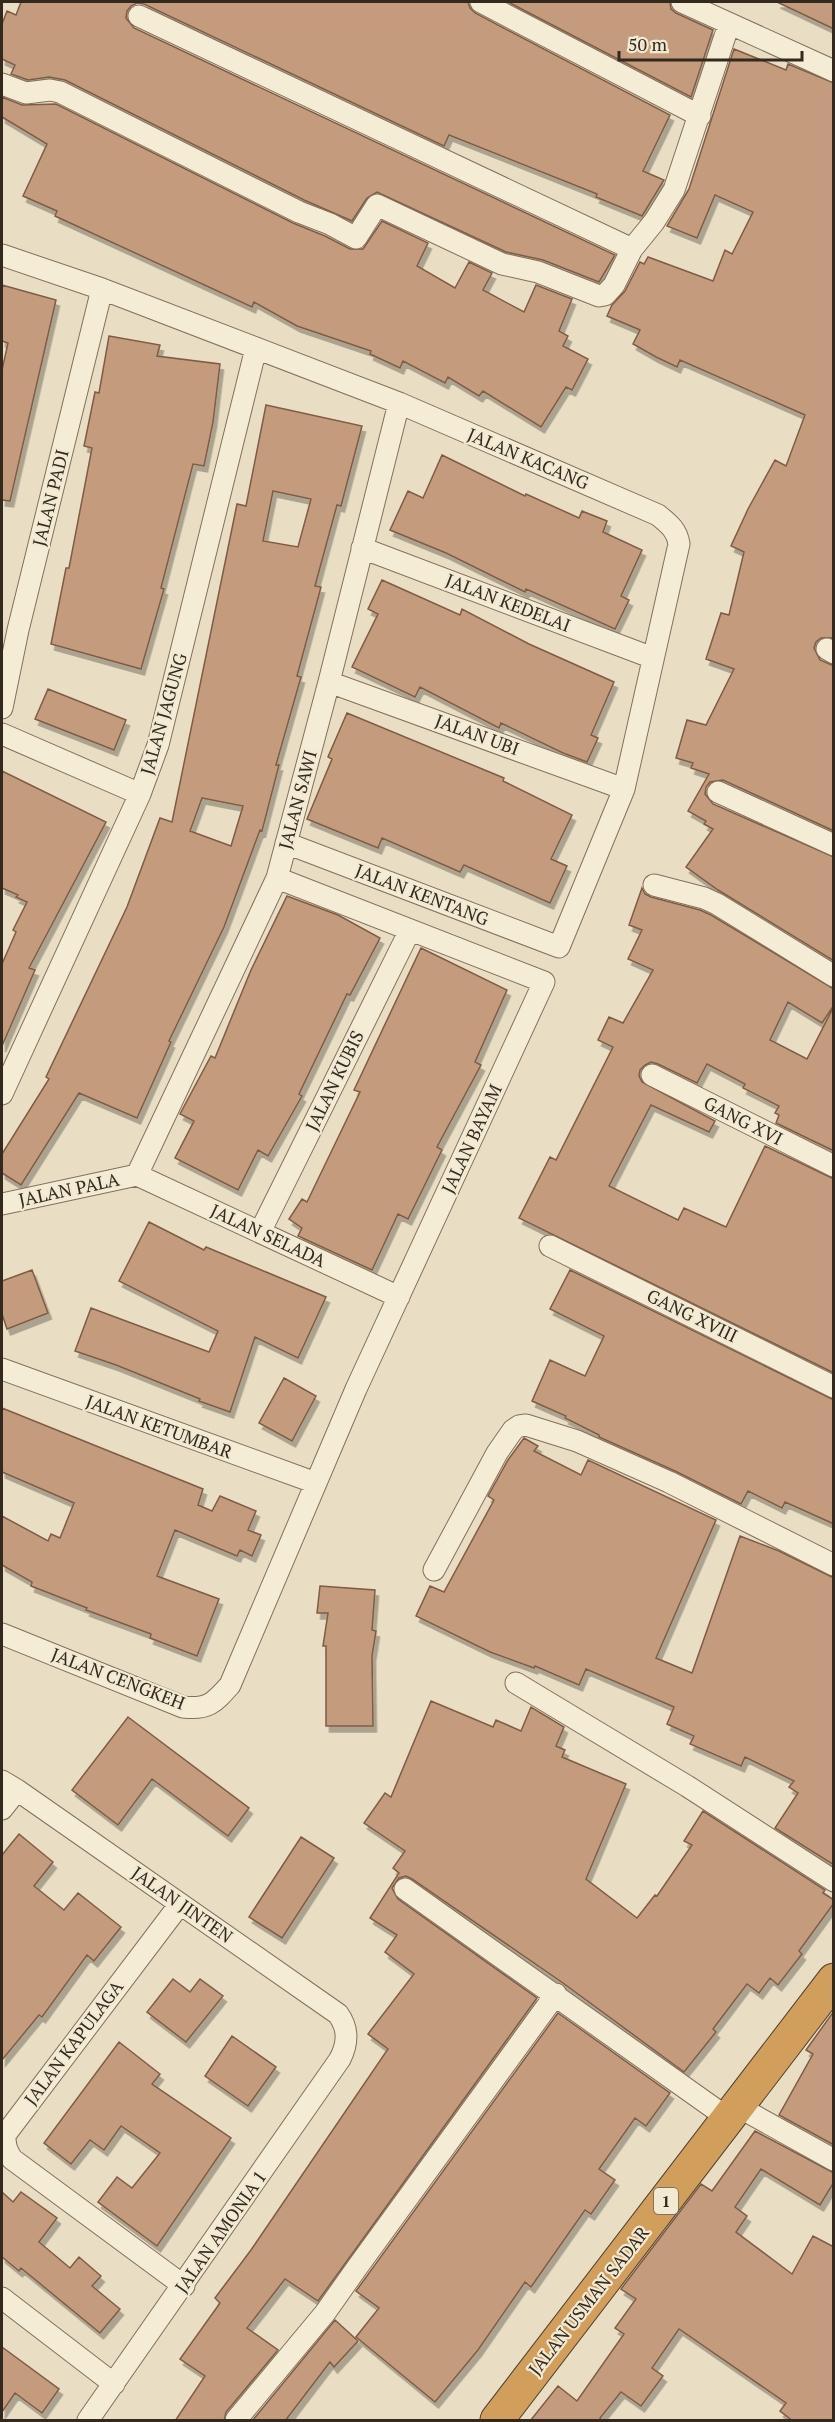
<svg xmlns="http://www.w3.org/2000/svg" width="835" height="2422" font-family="'PT Serif',serif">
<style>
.building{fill:#c49b7d;stroke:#7f5c44;stroke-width:1.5;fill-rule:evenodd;filter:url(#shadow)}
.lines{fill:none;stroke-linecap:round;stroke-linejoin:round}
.street-casing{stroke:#82705c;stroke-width:23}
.highway-casing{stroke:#503f30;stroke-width:35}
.street{stroke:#f5ecd5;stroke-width:21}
.highway{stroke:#d19e5b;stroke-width:33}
.labels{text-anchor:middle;stroke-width:4.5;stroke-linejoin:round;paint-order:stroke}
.shield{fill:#f2e9d2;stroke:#6c6354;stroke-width:1.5}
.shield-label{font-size:16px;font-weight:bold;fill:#33291e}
.street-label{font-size:18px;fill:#33291e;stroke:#f2e9d2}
</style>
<defs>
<filter id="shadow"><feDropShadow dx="3.5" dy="6" stdDeviation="0" flood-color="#0004"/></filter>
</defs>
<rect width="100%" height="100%" fill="#e9dec3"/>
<path class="building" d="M21,2H468L470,8L475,13L670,115L643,171L664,180L642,216L596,197L597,194L449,135L444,146L144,4L137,3L131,6L127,11L126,18L134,28L615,255L599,282L543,260L506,252L377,192L367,198L352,221L304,200L65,80L49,77L28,80L11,74L15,65L2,59V24L7,11L16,15Z
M508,2H670L671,9L676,13L713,30L691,97Z
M777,2H834V29Z
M734,49L786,70L788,64L834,83V638H821L816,642L814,648L820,660L834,666V831L723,780L710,782L706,787L705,794L713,804L834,857V961L718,890L686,867L713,829L704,824L706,821L688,811L709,774L691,768L693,763L676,758L687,720L706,725L734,669L706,659L721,613L729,615L744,552L731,546L748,509L775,460L786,466L805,415L680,360L677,367L656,357L633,344L640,330L607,316L612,305L625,291L640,262L644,264L648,257L713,281L725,250L732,254L753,212L715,195L697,238L667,226L689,189Z
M2,97L22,105L56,104L293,223L325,236L350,249H363L382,221L428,243L417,266L455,288L469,262L492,273L483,290L524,312L536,285L572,299L559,331L568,336L563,346L588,359L572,390L566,387L541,427L483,391L479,396L448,377L445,383L403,361L400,368L370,354L371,351L297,326L254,302L252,307L55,216L57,211L23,196L47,144L2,117Z
M2,285L56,300L10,501L2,500V370L8,343L2,341Z
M109,336L160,345L157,356L220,364L213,422L204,466L193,464L161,588L164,589L141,669L51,644L66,568H69L92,448L84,446L95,392L99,393Z
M266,405L362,426L341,506L337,505L315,586L321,587L297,676L301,677L276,765H279L262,831L260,830L224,927L169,1041L171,1042L137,1118L79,1093L21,1185L2,1173V1154L49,1079L46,1077L127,907L160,818L172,822L237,504L246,506ZM273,491L311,499L298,547L263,541ZM202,798L243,806L231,846L190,831Z
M442,455L525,496L526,494L579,518L582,511L607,521L603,532L642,550L621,596L629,600L615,629L526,589L525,592L446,553L390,530L408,491L423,498Z
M382,580L460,615L462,609L529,644L614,682L591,735L598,738L587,762L563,753L501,723L499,728L420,687L415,697L352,667L378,614L368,609Z
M48,689L126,720L114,750L35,719Z
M347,713L504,778L503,781L572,815L551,859L567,866L550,903L464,865L460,872L382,838L378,848L307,819L332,759L328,757Z
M2,771L106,822L29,968L35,970L2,1046V964L16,932L13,930L27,902L16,897L18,895L2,888Z
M642,888L645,894L651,897L700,910L711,915L834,989V1005L822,1023L788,1002L770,1040L807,1059L834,1006V1151L776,1123L779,1115L775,1113L779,1106L743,1088L745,1084L707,1064L697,1083L658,1064L651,1062L645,1065L640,1070L639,1076L642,1082L715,1121L709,1132L651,1105L609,1186L678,1220L684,1208L726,1227L765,1146L834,1179V1373L519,1218L550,1157L556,1160L613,1047L598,1040L609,1017L623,1023L653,970L628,959L642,930L629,925Z
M287,896L338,915L380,938L350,995L347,994L299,1094L302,1096L268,1156L258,1150L238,1190L175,1158L194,1121L180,1114L211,1056L215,1058L251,970Z
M421,948L507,990L475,1062L481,1065L437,1147L442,1150L408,1219L398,1214L372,1270L298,1236L302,1228L289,1219L302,1199L307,1202L360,1092L354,1090Z
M149,1222L204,1250L206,1247L326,1297L298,1358L255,1337L230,1412L199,1401L200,1399L116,1365L75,1351L91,1308L209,1352L218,1331L119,1281Z
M32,1270L48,1313L7,1329L2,1314V1281Z
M570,1270L834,1400V1524L785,1502L782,1508L748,1491L741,1504L675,1471L599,1437V1435L565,1418L566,1416L532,1401L550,1360L585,1376L604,1336L550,1309Z
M284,1378L316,1396L292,1441L259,1423Z
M2,1408L203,1489L198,1505L212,1511L220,1496L256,1511L248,1530L261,1535L252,1556L240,1550L237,1556L175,1530L157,1576L219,1599L197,1656L150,1638L151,1634L86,1610L87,1608L31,1586L32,1582L2,1565V1516L48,1541L51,1534L60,1538L74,1503L2,1472Z
M524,1438L538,1446L534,1451L581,1475L588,1460L716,1520L656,1658L692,1673L740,1536L779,1551L834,1578V1865L775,1828L798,1793L789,1787L794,1781L745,1757L741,1766L690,1744L694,1736L667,1724L674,1707L586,1669L579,1685L535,1666L534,1668L490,1652L416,1616L430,1586L444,1592L494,1500L488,1496L508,1460Z
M320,1586L375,1590L372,1630L376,1631L372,1656L373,1726H326V1646H323L328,1613H317Z
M431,1701L493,1727L496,1720L521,1731L531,1707L564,1727L556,1746L565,1750L562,1757L626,1784L586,1879L637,1918L655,1895L657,1896L692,1845L684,1841L703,1811L825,1890L823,1893L834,1900V1903L799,1951L802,1954L778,1985L770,1978L759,1993L747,1984L713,2029L716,2032L684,2072L563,1983L412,1879L406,1876L399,1878L392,1888L398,1899L537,1998L318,2301L285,2279L247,2328L278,2350L226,2412L224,2421H175L205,2376L180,2359L220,2303L215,2298L251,2250L388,2049L368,2034L414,1974L385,1952L397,1935L370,1918L399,1873L393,1868L405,1851L364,1823L385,1793L391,1797Z
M128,1717L249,1808L228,1836L152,1779L118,1825L72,1790Z
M19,1834L53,1862L34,1886L64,1910L78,1893L121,1927L94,1961L87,1955L42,2017L39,2015L2,2060V1855Z
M301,1837L334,1858L282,1938L249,1917Z
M173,1979L190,1992L200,1979L223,1996L186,2042L147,2012Z
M834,2011V2145L779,2115L813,2054L806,2050Z
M558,2013L670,2093L646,2126L635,2118L599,2169L615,2180L591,2214L585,2210L531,2287L525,2282L478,2350L435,2402L356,2337L379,2308L356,2291Z
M232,2036L276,2067L248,2106L205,2076Z
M119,2042L160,2074L152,2084L231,2138L157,2246L98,2202L117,2177L132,2188L160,2153L121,2126L104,2150L90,2140L71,2164L44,2143Z
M755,2131L834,2173V2182L820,2205L761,2169L735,2207L747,2216L736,2232L792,2274L813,2236L834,2247V2421H793L780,2411L786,2403L679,2329L652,2368L663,2376L641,2406L621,2392L600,2418L602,2421H530L558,2386L577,2401L624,2334L615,2328L636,2299L621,2289L701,2184L712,2191Z
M2,2192L13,2202L21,2192L57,2218L39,2242L70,2268L79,2257L101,2276L92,2286L120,2309L100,2333L21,2268L19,2271L2,2257Z
M335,2320L358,2341L334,2367L330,2362L285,2421H252Z
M2,2347L59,2389L42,2413L15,2393L2,2412Z"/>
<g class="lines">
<g class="street-casing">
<path id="street" d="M481,2L700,116
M682,2L834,71
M139,16L632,249
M2,84L26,93L50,90L60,92L299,212L330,224L356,238L377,205L502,264L538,272L599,296L605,295L614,285L632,249L654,222L674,190L729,24
M2,255L102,289L399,403L658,515C669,524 677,530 679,544L624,789L559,947L286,843
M362,548L653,658
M827,649L834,653
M329,682L624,789
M2,708L18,630L102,289
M2,734L140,794
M718,792L834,845
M654,885L704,898L717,904L834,976
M652,1075L834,1166
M2,1094L140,794L158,745L256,348
M137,1175L277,878L329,682L399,403
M137,1175L399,1297
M2,1204L137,1175
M260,1232L410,930
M550,1246L834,1387
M2,1369L316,1483
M434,1570L497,1453L513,1430L519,1426L526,1425L577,1441L669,1482L834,1565
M2,1634L183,1707C208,1710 214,1703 230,1685L356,1389L544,982L277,878
M516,1683L687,1786L834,1881
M2,1781L17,1790L338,2014C349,2029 348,2043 340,2059L88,2420
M2,1809L17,1790
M405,1889L729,2119
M180,1904L5,2135C5,2145 6,2150 12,2159L184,2286
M737,2106L834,2160
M2,2298L114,2384
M236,2420L325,2313L356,2269L556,1994"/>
</g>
<g class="highway-casing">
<path id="highway" d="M497,2420L834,1980"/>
</g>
<use href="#street" class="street"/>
<use href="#highway" class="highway"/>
</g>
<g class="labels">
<rect class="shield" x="654" y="2188" width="24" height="26" rx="4.5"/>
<g class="shield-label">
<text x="666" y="2207">1</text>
</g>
<g class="street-label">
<text transform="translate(528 459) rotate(23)" y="6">JALAN KACANG</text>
<text transform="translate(51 498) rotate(-76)" y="6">JALAN PADI</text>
<text transform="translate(508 603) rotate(21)" y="6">JALAN KEDELAI</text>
<text transform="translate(164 714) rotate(-74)" y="6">JALAN JAGUNG</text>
<text transform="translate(477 735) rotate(20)" y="6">JALAN UBI</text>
<text transform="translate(298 800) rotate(-75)" y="6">JALAN SAWI</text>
<text transform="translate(422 895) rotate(21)" y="6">JALAN KENTANG</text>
<text transform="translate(335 1081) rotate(-64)" y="6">JALAN KUBIS</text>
<text transform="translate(743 1121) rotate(27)" y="6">GANG XVI</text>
<text transform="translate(472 1139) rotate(-65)" y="6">JALAN BAYAM</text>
<text transform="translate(69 1190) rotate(-12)" y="6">JALAN PALA</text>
<text transform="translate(268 1236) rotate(25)" y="6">JALAN SELADA</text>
<text transform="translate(692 1316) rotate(26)" y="6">GANG XVIII</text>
<text transform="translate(159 1427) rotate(20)" y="6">JALAN KETUMBAR</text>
<text transform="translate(118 1679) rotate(21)" y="6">JALAN CENGKEH</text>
<text transform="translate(182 1905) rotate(35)" y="6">JALAN JINTEN</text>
<text transform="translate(74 2043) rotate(-53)" y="6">JALAN KAPULAGA</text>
<text transform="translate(221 2232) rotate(-55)" y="6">JALAN AMONIA 1</text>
<text transform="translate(589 2301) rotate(-52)" y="6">JALAN USMAN SADAR</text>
</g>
</g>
<rect width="835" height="2422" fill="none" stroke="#33291e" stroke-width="6"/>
<path d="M619 51v9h183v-9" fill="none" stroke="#33291e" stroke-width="3"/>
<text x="628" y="51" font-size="18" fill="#33291e" stroke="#f2e9d2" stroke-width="4.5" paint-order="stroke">50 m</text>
</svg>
